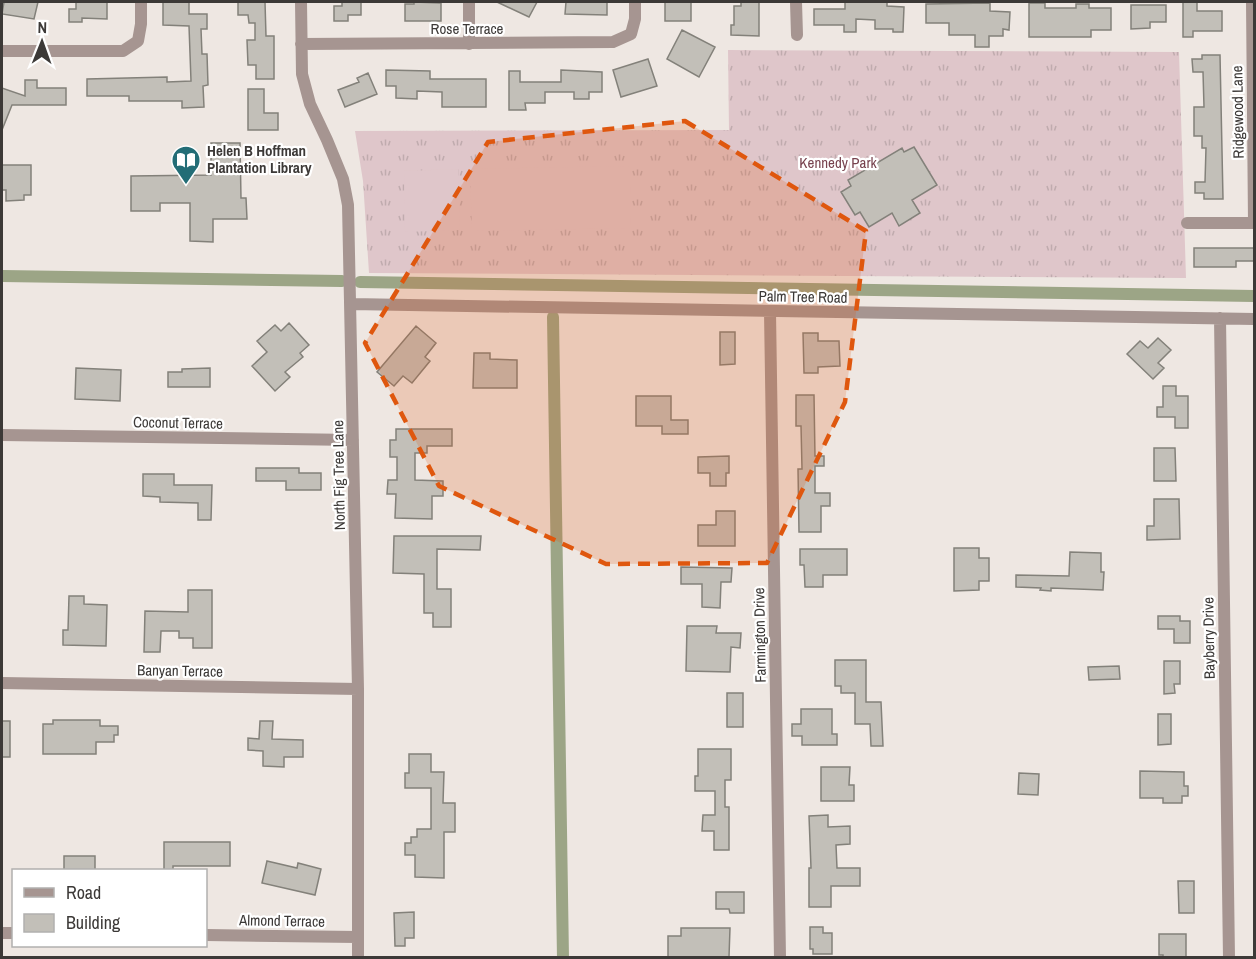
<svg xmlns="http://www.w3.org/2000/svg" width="1256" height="959" font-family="'Archivo Narrow',sans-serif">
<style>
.grass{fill:url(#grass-tufts)}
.pitch{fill:#dfc6ca}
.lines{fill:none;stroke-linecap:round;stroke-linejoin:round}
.canal{stroke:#9ca586;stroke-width:12}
.building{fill:#c2bfb8;stroke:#83817a;stroke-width:1.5}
.street{stroke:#a69591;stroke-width:12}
.marked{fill:#df570e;fill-opacity:0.2;stroke:#df570e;stroke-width:4.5;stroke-dasharray:12 8;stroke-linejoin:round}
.labels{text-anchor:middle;stroke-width:4.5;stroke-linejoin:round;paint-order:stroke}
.street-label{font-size:15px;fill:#3c3937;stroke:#fff}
.poi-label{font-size:15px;font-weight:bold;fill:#3c3937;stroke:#fff;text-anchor:start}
.park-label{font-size:15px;fill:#77424e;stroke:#fff}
</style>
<defs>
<pattern id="grass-tufts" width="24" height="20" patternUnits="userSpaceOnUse" patternTransform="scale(1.5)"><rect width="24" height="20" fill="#dfc6ca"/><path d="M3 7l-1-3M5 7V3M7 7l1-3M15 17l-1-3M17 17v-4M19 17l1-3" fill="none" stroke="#c0abae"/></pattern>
</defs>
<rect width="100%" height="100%" fill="#eee7e2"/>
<path class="grass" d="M728,50L1179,52L1186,278L369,273L363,181L355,131L729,130Z"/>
<path class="pitch" d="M630,166L631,228L472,231L470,169Z
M458,169L460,230L405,232L404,171Z"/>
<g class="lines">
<path class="canal" d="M2,276L342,281
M360,282L1254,296
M553,317L563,958"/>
</g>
<path class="building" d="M4,2H38L34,19L2,14Z
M76,2H107V19L82,18V22H69V9H76Z
M163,2H189V14H207V29H201L202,54H207L208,85L203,86L204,107L182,108V101H129V96H87V79L167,77V82L191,81L189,26L163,25Z
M238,2H265L266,36H274V79H256V65H248L247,40H255V23H249L248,15H238Z
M342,2H361V15H348V21H334V6H342Z
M414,2L441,3V21H405V4H414Z
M497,2H537L529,17Z
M566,2H607V15L565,14Z
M665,2H691V21H665Z
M741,2H759V36L731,35V25H734V6H741Z
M845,2H887V6L904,7L903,32H893V29H875V20L856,19V32H844V25H814V9H845Z
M1183,2H1197V11H1222V31H1193V37H1183Z
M990,3V11L1010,12L1009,30L1003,29V36H989V47H975V35H949V23H926V4Z
M1029,3H1045V8H1076V4H1089V8H1111V30H1091V37H1029Z
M1131,5H1166V22H1150V28L1131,29Z
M682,30L715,47L699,77L667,59Z
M1202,55H1220L1223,199H1204V193H1195V182H1205L1206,148H1202V136H1194V107H1204L1203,72H1193L1192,59H1202Z
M648,59L657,86L621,97L613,70Z
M386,70L430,71V79H486V107H442V92L417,91V99L396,98V86H386Z
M561,70L602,72V92H589V99H574V92H545V103H525L526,110H509V71H520V82H561Z
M368,73L377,94L345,107L338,90L359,82L357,78Z
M25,80H37V88H66V105H12L2,130V88L25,96Z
M248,89H264V113H278V130H248Z
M211,143H240L241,198H246L247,219H213V242L190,241V203H160V211H131V176L211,175Z
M914,147L937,185L912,200L920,213L899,226L892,213L869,227L860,212L855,215L841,192L851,186L848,180L902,148L904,152Z
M2,165H31V195H24V200L6,201V190H2Z
M1194,248H1254V261H1236V267H1194Z
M289,323L309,345L300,353L303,357L285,372L290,377L275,391L252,366L267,352L257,341L275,325L281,331Z
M416,326L436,343L425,357L430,361L412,383L403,376L394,386L377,372Z
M720,332H735V364L720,365Z
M803,333H818V341H839L840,366L818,367V373H804Z
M1158,338L1171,350L1158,363L1164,368L1153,379L1127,354L1140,341L1148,348Z
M474,353H490V359L517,360V388H473Z
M76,368L121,370L120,401L75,399Z
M210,368V387H168V372H182V369Z
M1163,386H1176V396H1188V428H1175V417H1157V407H1163Z
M796,395H814L815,456H824V466H815V493H830V506H821V532H799L798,469H802L801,426H796Z
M636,396H671V420H688V434H662V426H636Z
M396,429H452V446H427V453H415V480L443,481V496H432V519L395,518L396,494H387L388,480H397V457H390V440H396Z
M1154,448H1175L1176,481H1154Z
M729,456V473H726V486H710V473H698V457Z
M256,468H299V473H321V490H286V481H256Z
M143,474H174V485H212L211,520H198V503L160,502V497L143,496Z
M1154,499H1179L1180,539L1147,540V526H1154Z
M716,511H735V546H698V525H716Z
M394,536H481L480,550L437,549V589H451V627H433V613H424V574L393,573Z
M954,548H979V558H989V581H979V590L954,591Z
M800,549H847V575H823V587H805L804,565H800Z
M1070,552L1101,553V572H1104L1103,590L1051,588V591L1040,590L1041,588L1016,587V575L1069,576Z
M681,567L732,568L731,582H721L720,608L702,607V584H681Z
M188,590H212V648H193V638H179V631H161L160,652H144L145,611L188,612Z
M69,596H84V604L107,605L106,646L63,645V630H68Z
M1158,616H1180V621H1190V643H1174V629H1158Z
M687,626H717L716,633H741L740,648L731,647L730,672L686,671Z
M835,660H866V702H881L883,746H871L870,724H855V693H841V686H835Z
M1164,661H1180V684H1174L1175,693L1164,694Z
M1119,666L1120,679L1089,680L1088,667Z
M727,693H743V727H727Z
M801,709H832V734H837V745H802V736H792V724H801Z
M1158,714H1171V744L1158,745Z
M53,720H100V726H118V735H114V742H96V754H43V724H53Z
M2,721H10V757H2Z
M260,721H273L272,739L303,740V757H284V767L263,766V751L248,750V738L259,739Z
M698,749H731V780H725V807H729V850H714V831H702L703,815H715V791H695V776H698Z
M409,754H431V772H444L443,803H455V832H444V878L415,877V855H405V843H411V837H417V829H431V788H405V773H409Z
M821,767H850L849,785H854V801H821Z
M1140,771L1184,772V786H1188V796H1182V803H1163V798H1140Z
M1019,773L1039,774L1038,795L1018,794Z
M828,815V827L850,826V844L836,845L837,868H860V886H831V907H809V868H811L809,816Z
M164,842H230V866H173V870H164Z
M64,856H95V870H64Z
M267,861L297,868L298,863L321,869L315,895L262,883Z
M1178,881H1194V913H1179Z
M716,892H744V913H730L729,909H716Z
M414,912V938H405V946H395L394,913Z
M810,927H823V933H832V954H813V949H810Z
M681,928H730L729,957H668V936H681Z
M1159,934H1186V957H1163V955H1159Z"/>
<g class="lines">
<path class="street" d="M301,2L302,74L310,104L327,140L343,179L348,205L358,689V958
M469,2V44
M796,2L797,35
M1252,2L1254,223
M301,44L613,42L631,34L635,19V2
M2,51H123L138,41L141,24V2
M1187,223H1254
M351,304L1254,319
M770,312L780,958
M1220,318L1229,958
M2,435L353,440
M2,683L358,689
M2,933H14
M206,935L357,937"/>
</g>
<path class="marked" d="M685,121L866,231L845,402L767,563L606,564L439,486L365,343L488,142Z"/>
<defs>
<g id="library-pin" transform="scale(1.5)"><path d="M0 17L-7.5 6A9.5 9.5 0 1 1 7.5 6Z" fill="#236d76" stroke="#fff"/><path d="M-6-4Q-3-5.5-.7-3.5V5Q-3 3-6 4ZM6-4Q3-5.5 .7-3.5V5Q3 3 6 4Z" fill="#fff"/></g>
</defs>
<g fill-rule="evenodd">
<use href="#library-pin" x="186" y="160"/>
</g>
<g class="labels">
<g class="street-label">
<text x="467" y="34">Rose Terrace</text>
<text transform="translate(1238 112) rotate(-91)" y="5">Ridgewood Lane</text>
<text transform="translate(803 297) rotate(1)" y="5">Palm Tree Road</text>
<text transform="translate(178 423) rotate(1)" y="5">Coconut Terrace</text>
<text transform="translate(339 475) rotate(-91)" y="5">North Fig Tree Lane</text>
<text transform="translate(760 635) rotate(-91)" y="5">Farmington Drive</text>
<text transform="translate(1209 638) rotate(-91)" y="5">Bayberry Drive</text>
<text transform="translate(180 671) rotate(1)" y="5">Banyan Terrace</text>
<text transform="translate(282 921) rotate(1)" y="5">Almond Terrace</text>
</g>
<g class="poi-label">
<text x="207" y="156">Helen B Hoffman<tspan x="207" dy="17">Plantation Library</tspan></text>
</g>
<g class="park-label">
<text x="838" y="168">Kennedy Park</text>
</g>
</g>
<rect width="1256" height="959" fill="none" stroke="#3c3937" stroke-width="6"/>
<rect x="12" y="869" width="195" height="78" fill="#ffffff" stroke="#b1b0af" stroke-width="1.5"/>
<rect x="24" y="888" width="30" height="9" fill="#a69591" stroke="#b1b0af" stroke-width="1.5"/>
<text x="66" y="899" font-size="18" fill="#3c3937">Road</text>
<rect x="24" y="914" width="30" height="18" fill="#c2bfb8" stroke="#b1b0af" stroke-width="1.5"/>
<text x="66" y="929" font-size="18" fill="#3c3937">Building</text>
<g transform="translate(42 42) rotate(1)" stroke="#ffffff" stroke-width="4.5" paint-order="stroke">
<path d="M0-4.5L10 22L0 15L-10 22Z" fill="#3c3937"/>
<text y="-9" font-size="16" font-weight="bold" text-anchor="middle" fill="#3c3937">N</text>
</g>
</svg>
